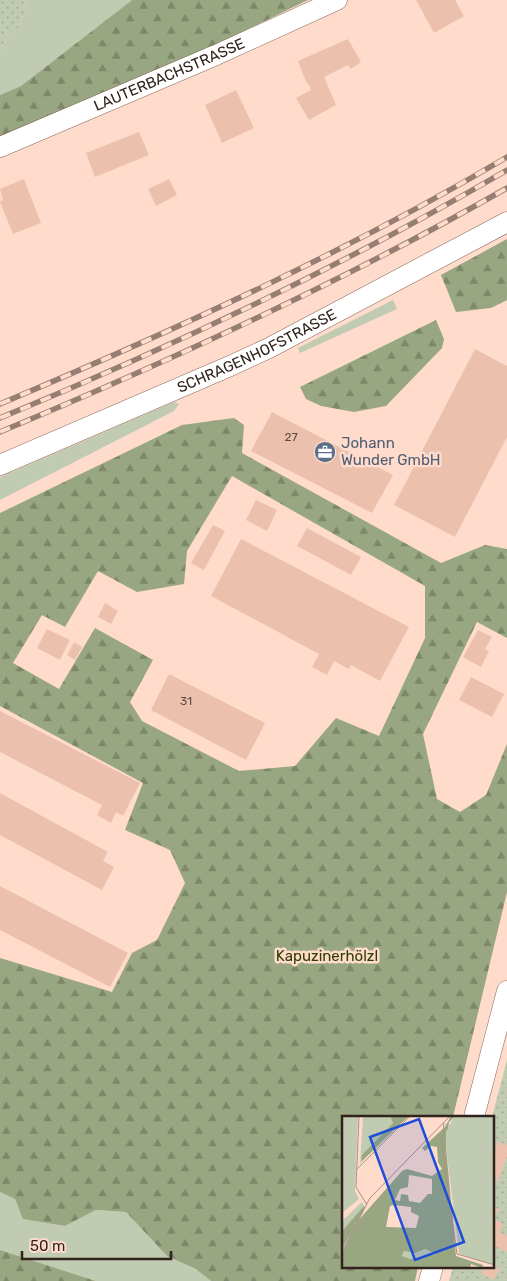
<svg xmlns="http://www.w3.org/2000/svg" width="507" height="1281" font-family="Rubik,sans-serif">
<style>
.grass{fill:#c1cbb1}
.forest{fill:url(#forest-firs);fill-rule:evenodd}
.park{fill:url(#park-dots)}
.building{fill:#ebc1ae}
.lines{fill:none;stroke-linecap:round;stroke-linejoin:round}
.minor-casing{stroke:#896a5b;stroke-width:21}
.minor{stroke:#fff;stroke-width:20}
.rail-casing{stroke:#967e73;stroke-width:5.5}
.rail{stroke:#ffdbcb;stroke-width:4;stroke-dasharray:11;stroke-linecap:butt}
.labels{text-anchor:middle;stroke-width:5;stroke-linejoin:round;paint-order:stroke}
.number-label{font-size:12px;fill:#5f4a41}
.street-label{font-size:15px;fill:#30231d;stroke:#ffdbcb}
.service-label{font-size:15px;fill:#4e5e75;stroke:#ffdbcb;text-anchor:start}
.park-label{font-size:15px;fill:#2c3d00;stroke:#ffdbcb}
.inset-road{fill:none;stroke:#ac9185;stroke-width:1}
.view{fill:#1d4ed8;fill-opacity:0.15;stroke:#1d4ed8;stroke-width:2.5}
.inset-edge{fill:none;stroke:#30231d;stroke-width:2.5}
</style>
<defs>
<pattern id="forest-firs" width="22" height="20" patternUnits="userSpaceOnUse" patternTransform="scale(1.25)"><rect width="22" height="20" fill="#98a781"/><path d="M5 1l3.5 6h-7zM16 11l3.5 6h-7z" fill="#7c8869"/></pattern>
<pattern id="park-dots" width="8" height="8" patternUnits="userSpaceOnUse" patternTransform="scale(1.25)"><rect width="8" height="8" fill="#c1cbb1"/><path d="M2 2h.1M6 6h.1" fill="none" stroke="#a6ae98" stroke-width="1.8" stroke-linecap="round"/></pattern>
</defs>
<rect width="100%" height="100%" fill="#ffdbcb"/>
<path class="grass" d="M26,0H132L21,86L0,95V50L7,37L19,27L25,9Z
M393,300L397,309L300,353L298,348Z
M174,402L179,404L174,411L0,500V477Z
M0,1192L15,1199L24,1219L65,1226L96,1210L126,1212L167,1256L197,1269L211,1281H96L0,1250Z"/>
<path class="forest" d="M132,0H308L213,46L0,137V95L21,86Z
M507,239V300L491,308L456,312L441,275Z
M436,320L444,339L442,348L386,406L354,412L321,406L306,399L300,387Z
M234,418L244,425L242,453L441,563L485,545L507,549V638L477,622L423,734L437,799L460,812L486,795L507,744V892L453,1117H343V1267H418L415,1281H211L196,1269L167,1256L126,1212L96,1210L65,1226L23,1219L15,1199L0,1192V958L112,992L132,953L157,940L185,883L170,850L125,830L143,783L0,706V513L182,425ZM232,476L425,586V638L379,736L336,718L295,766L239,771L142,721L130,702L153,660L95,628L59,689L13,663L42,615L65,627L98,571L137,592L184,584L187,551Z
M0,1250L96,1281H0Z"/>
<path class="park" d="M0,0H26L25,9L19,27L7,37L0,50Z
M507,1060V1281H449L453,1267H493V1117H492Z"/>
<path class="building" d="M416,0H455L464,16L434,33Z
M348,39L361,62L351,69L348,65L324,77L336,105L309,120L296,98L311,90L308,83L307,84L298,61Z
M236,90L254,128L222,143L205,105Z
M139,132L149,155L95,177L86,153Z
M24,179L41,223L13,234L0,202L3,200L0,189Z
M169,179L177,195L156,206L148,189Z
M475,349L507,366V437L455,537L394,505Z
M272,412L393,475L372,513L251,451Z
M256,500L277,510L267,531L246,520Z
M213,525L225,531L204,570L191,563Z
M307,528L361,557L351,575L297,546Z
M241,539L409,627L380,681L351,665L349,669L334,661L327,675L312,667L319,654L211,596Z
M105,603L118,611L111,624L98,617Z
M47,629L70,640L60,660L37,648Z
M478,630L492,637L485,649L489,651L481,667L463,657Z
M74,642L82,647L75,660L67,655Z
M169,674L265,723L246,760L151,710Z
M471,677L504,694L492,717L459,700Z
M0,711L140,783L123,816L116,812L111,823L97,815L102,805L0,752Z
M0,793L108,852L103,861L114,867L102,890L0,835Z
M0,886L128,953L110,987L0,930Z
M498,1141L507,1145V1156L498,1181L493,1180V1154Z
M493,1207L499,1209L494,1219L503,1224L499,1232L507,1236V1252L493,1245Z
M493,1264L500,1269L493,1280L481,1273L484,1267H493Z"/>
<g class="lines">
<g class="minor-casing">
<g id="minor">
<path id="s1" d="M0,147L216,55L337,0"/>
<path id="s2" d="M0,465L230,366L269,348L507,222"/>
<path d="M474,1117L507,991"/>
<path d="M429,1281L433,1267"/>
</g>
</g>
<use href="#minor" class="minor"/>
<g class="rail-casing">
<path id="rail" d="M0,404C173,331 345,253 507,157
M0,418C174,346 345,265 507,170
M0,432C173,360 344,281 507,188"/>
</g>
<use href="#rail" class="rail"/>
</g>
<defs>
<g id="office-disc" transform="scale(1.125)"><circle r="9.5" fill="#5c6f8a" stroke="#ffdbcb"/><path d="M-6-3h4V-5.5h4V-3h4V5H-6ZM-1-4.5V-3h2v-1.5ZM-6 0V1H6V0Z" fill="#fff"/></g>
</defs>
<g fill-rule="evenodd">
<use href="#office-disc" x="325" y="452"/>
</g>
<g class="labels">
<g class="number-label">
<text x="291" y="441">27</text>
<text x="186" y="705">31</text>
</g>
<g class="street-label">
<text dy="5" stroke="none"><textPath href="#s1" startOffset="184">LAUTERBACHSTRASSE</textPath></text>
<text dy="5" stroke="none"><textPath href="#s2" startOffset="281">SCHRAGENHOFSTRASSE</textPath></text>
</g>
<g class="service-label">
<text x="341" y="448">Johann<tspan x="341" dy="17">Wunder GmbH</tspan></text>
</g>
<g class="park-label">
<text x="327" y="961">Kapuzinerhölzl</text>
</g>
</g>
<g transform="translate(342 1116)">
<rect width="152" height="152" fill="#ffdbcb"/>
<path d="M21,0H48L51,7L20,41L18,49ZM20,86L22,90L0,115V105ZM83,133L94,138L68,144L60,140L62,135Z" fill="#c1cbb1"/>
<path d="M48,0H67L19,46L20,39L51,7ZM109,0H113L107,6L104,31L114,140L141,149L140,152L129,148L128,152H0V137L14,107L60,55L65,53L90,60L100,53L96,46L95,31L89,30L83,35L80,32L103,11ZM67,59L90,63V78H86L78,87L67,85L66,79L59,78L58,85L53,84L58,73L66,71ZM52,89L69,91V96L77,100L74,112L44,111L48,90ZM83,133L94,138L68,143L60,140L62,135L73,137ZM22,90L23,92L0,133V115Z" fill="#98a781" fill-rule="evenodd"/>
<path d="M0,0H16L13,75L17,83L0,97ZM112,0H152V149L117,138L104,31V16Z" fill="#c1cbb1"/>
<path class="inset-road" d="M17,0L14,71L25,89M102,7L100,28L115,138L153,149M15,53L68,0M0,135L28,82L108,0"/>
<path class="view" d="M77,3L122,126L73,144L28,21Z"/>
<rect width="152" height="152" class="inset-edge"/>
</g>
<path d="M22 1251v8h149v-8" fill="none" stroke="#30231d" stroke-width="2.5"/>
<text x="30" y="1251" font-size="15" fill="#30231d" stroke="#ffdbcb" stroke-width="4" paint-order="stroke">50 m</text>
</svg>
